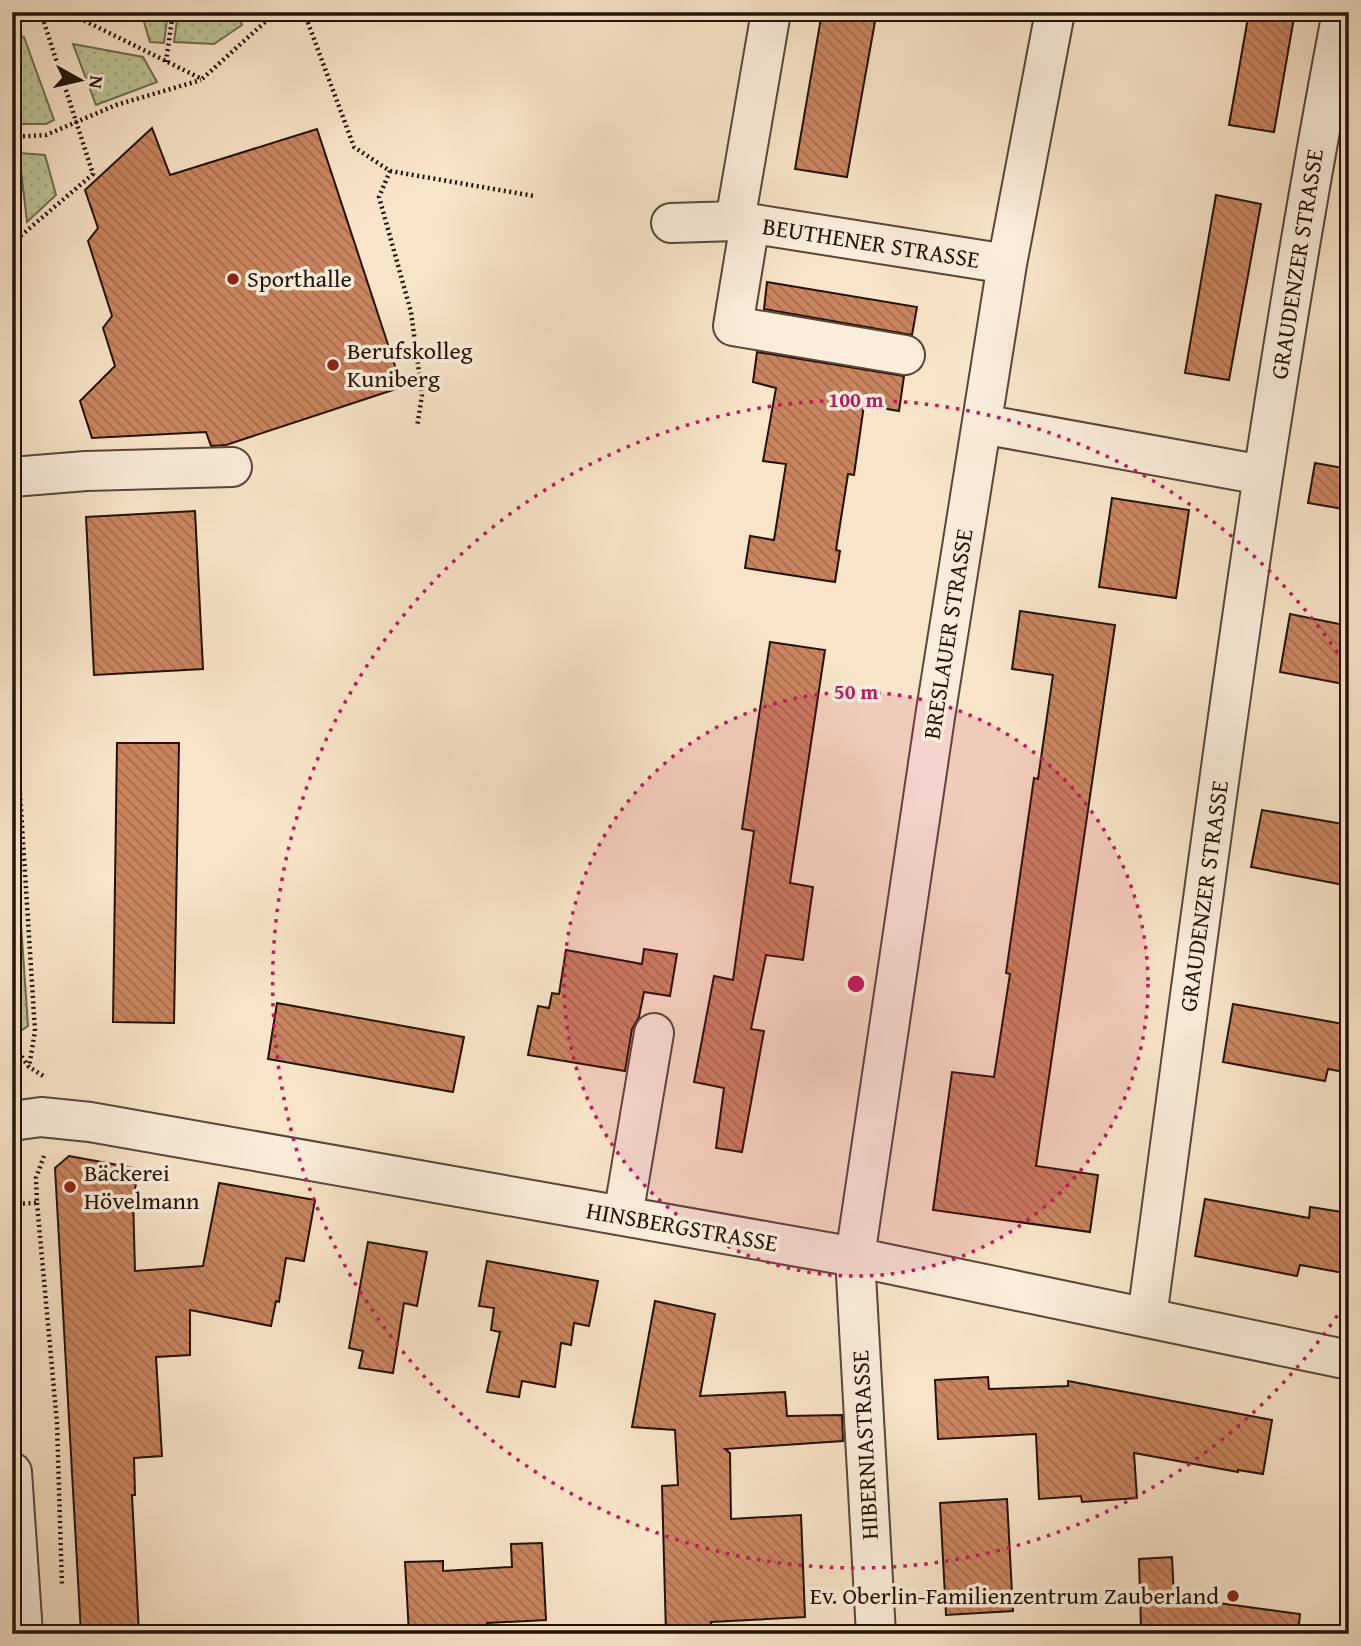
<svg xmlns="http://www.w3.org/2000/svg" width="1361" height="1646" font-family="'Gentium Book Plus',serif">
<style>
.grass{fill:url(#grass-dots);stroke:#706b4f;stroke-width:2}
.building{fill:url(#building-back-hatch);stroke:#231208;stroke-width:2}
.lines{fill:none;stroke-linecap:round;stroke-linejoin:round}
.minor-casing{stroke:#584638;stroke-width:42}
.path{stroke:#231208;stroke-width:4.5;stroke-dasharray:2 3.5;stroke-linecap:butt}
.minor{stroke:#faeddb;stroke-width:38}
.ring{fill:none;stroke:#c2185b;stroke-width:3.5;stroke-dasharray:3.5 7}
.poi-dot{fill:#8f2418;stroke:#faeddb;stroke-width:2.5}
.labels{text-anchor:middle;stroke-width:7;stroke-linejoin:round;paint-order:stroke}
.street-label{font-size:24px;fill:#231208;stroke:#faeddb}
.poi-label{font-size:24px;fill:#231208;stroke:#faeddb;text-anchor:start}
.centre{fill:#c2185b;stroke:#faeddb;stroke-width:3.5}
.ring-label{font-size:21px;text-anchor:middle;font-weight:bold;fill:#c2185b;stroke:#faeddb;stroke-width:7;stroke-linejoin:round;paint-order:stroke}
</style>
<defs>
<pattern id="grass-dots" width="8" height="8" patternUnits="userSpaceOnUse" patternTransform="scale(1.75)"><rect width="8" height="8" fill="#bcc496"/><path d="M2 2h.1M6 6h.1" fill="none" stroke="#a1a780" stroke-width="1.8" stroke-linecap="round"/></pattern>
<pattern id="building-back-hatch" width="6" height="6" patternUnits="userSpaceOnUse" patternTransform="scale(1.75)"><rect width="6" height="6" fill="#ca855f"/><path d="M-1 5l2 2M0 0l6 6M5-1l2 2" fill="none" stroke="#a46b4c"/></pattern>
</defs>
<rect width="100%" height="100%" fill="#f8e4c8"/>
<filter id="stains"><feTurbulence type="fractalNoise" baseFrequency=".00286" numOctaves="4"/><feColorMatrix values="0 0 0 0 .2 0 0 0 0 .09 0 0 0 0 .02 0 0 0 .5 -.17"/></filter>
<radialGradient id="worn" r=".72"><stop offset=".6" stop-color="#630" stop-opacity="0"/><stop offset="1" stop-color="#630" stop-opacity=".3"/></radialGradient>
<path class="grass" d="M141,12H168L164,43L150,42Z
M178,12H236L242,25L214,44L174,42Z
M12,34L24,37L54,120L46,124H12Z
M73,44L143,57L157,82L96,105Z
M19,153L45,155L56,195L27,222Z
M12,792L28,1026L16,1034L12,1028Z"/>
<path class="building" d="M822,12H853L876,16L847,177L795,169Z
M1249,12H1295L1274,132L1229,125Z
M152,128L170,175L317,129L402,387L226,445L211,446L206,432L92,438L80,401L115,366L103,328L112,316L88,241L98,228L85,190Z
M1216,195L1261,204L1229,380L1185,373Z
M767,282L917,307L912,335L764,309Z
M757,352L904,376L899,411L864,405L854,475L848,474L836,550L840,551L835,582L745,568L750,536L774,540L786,464L763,461L776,388L753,382Z
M1315,463L1349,469V510L1308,503Z
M1112,498L1189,510L1176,598L1099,587Z
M195,511L203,669L94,675L86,517Z
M1020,611L1115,625L1036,1166L1098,1175L1090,1232L933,1210L952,1072L994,1077L1010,974L1006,973L1034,778L1038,779L1053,675L1012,669Z
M1290,614L1349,626V685L1280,672Z
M770,642L825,650L790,883L813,887L803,960L766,955L751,1029L764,1031L742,1152L716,1148L724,1088L694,1082L714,976L733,980L754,831L742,829Z
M117,743H179L174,1023L113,1022Z
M1262,810L1349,825V886L1251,867Z
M644,949L677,954L670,996L644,992L639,1017L632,1029L625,1071L528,1055L538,1006L549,1008L552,993L559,994L566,950L642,964Z
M277,1003L464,1037L453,1092L268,1059Z
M1233,1004L1349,1025V1073L1328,1069L1325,1081L1223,1062Z
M69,1156L140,1169L133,1196L135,1271L203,1266L219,1183L315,1200L304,1261L286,1258L279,1302L276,1301L271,1326L190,1310V1355L156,1357L162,1456L134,1458L135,1495H132L139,1634H81L55,1168Z
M1205,1199L1309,1218L1310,1207L1349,1213V1274L1300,1265L1297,1276L1195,1256Z
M368,1242L427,1252L417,1306L404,1303L393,1373L359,1368L363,1351L349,1348Z
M487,1261L598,1281L589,1326L574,1323L571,1345L561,1343L555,1387L522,1381L519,1397L487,1392L500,1332L491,1330L494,1308L479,1306Z
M655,1301L715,1314L700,1396L785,1392L787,1416L842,1415L843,1441L725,1449L730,1453L731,1519L801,1515L805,1617L711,1622L712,1634H666L662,1486L678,1485L675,1430L632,1427Z
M988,1377L989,1389L1068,1386V1381L1272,1420L1263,1474L1238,1470V1472L1134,1453L1137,1498L1082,1502L1081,1496L1039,1499L1036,1434L938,1439L935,1380Z
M1007,1499L1013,1611L946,1615L940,1503Z
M542,1543L546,1620L487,1623L488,1634H409L405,1562L443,1561V1571L512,1567L511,1544Z
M1172,1557L1174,1597L1300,1614L1298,1634H1203L1205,1625L1141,1629L1139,1559Z"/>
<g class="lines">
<g class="minor-casing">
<path id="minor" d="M735,221L771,12
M671,223L735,221L1007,264
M750,223L733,326L905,355
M982,424L1262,475
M12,477L86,471L232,467
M12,1121L41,1117L90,1122L855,1257L1349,1360
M623,1216L654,1033
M1147,1317C1206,881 1259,444 1342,12
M12,1472L23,1634
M876,1634L855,1257L935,717L1007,264L1055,12"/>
</g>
<path class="path" d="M36,12L75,16L202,79L276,12
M304,12L354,147L390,171L379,197L411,312L422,395L417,427
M166,62L173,12
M12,137L46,135L116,105L201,80
M390,171L534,196
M12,189L17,239L93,174L41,13
M12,653L16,731
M12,731H16L35,1031L29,1067
M12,1043L29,1067L45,1077
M37,1203L57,1423L62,1587
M12,1204L37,1203L36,1178L44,1156"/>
<use href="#minor" class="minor"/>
</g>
<circle cx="856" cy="984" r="292" fill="#c2185b" fill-opacity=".12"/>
<g class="ring">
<circle cx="856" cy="984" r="292"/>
<path d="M1349 1298A584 584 0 1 1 1349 670"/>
</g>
<g class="poi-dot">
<circle cx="233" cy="279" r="7"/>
<circle cx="333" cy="365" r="7"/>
<circle cx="70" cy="1187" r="7"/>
<circle cx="1233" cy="1596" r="7"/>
</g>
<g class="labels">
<g class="street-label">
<text transform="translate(871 243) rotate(9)" y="8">BEUTHENER STRASSE</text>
<text transform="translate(1297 264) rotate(-81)" y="8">GRAUDENZER STRASSE</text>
<text transform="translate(948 634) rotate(-81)" y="8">BRESLAUER STRASSE</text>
<text transform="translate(1204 896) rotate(-82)" y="8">GRAUDENZER STRASSE</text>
<text transform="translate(682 1227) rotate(10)" y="8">HINSBERGSTRASSE</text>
<text transform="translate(865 1445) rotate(-93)" y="8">HIBERNIASTRASSE</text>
</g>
<g class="poi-label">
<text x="247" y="287">Sporthalle</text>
<text x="347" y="359">Berufskolleg<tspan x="347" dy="28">Kuniberg</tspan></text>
<text x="84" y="1181">Bäckerei<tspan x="84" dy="28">Hövelmann</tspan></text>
<text x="1219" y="1604" text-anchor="end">Ev. Oberlin-Familienzentrum Zauberland</text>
</g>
</g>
<circle cx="856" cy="984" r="10" class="centre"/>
<g class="ring-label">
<text x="856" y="407">100 m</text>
<text x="856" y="699">50 m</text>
</g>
<rect width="1361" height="1646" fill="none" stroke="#f8e4c8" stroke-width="42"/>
<rect x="14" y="14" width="1333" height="1618" fill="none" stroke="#231208" stroke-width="3.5"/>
<rect x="21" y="21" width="1319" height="1604" fill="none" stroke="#231208" stroke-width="2"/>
<g transform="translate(80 80) rotate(98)" stroke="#faeddb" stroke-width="5" paint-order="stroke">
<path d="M0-5L12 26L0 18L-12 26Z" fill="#231208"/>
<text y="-10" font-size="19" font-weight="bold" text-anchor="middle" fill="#231208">N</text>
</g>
<rect width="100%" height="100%" filter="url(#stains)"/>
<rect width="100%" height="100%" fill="url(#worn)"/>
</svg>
